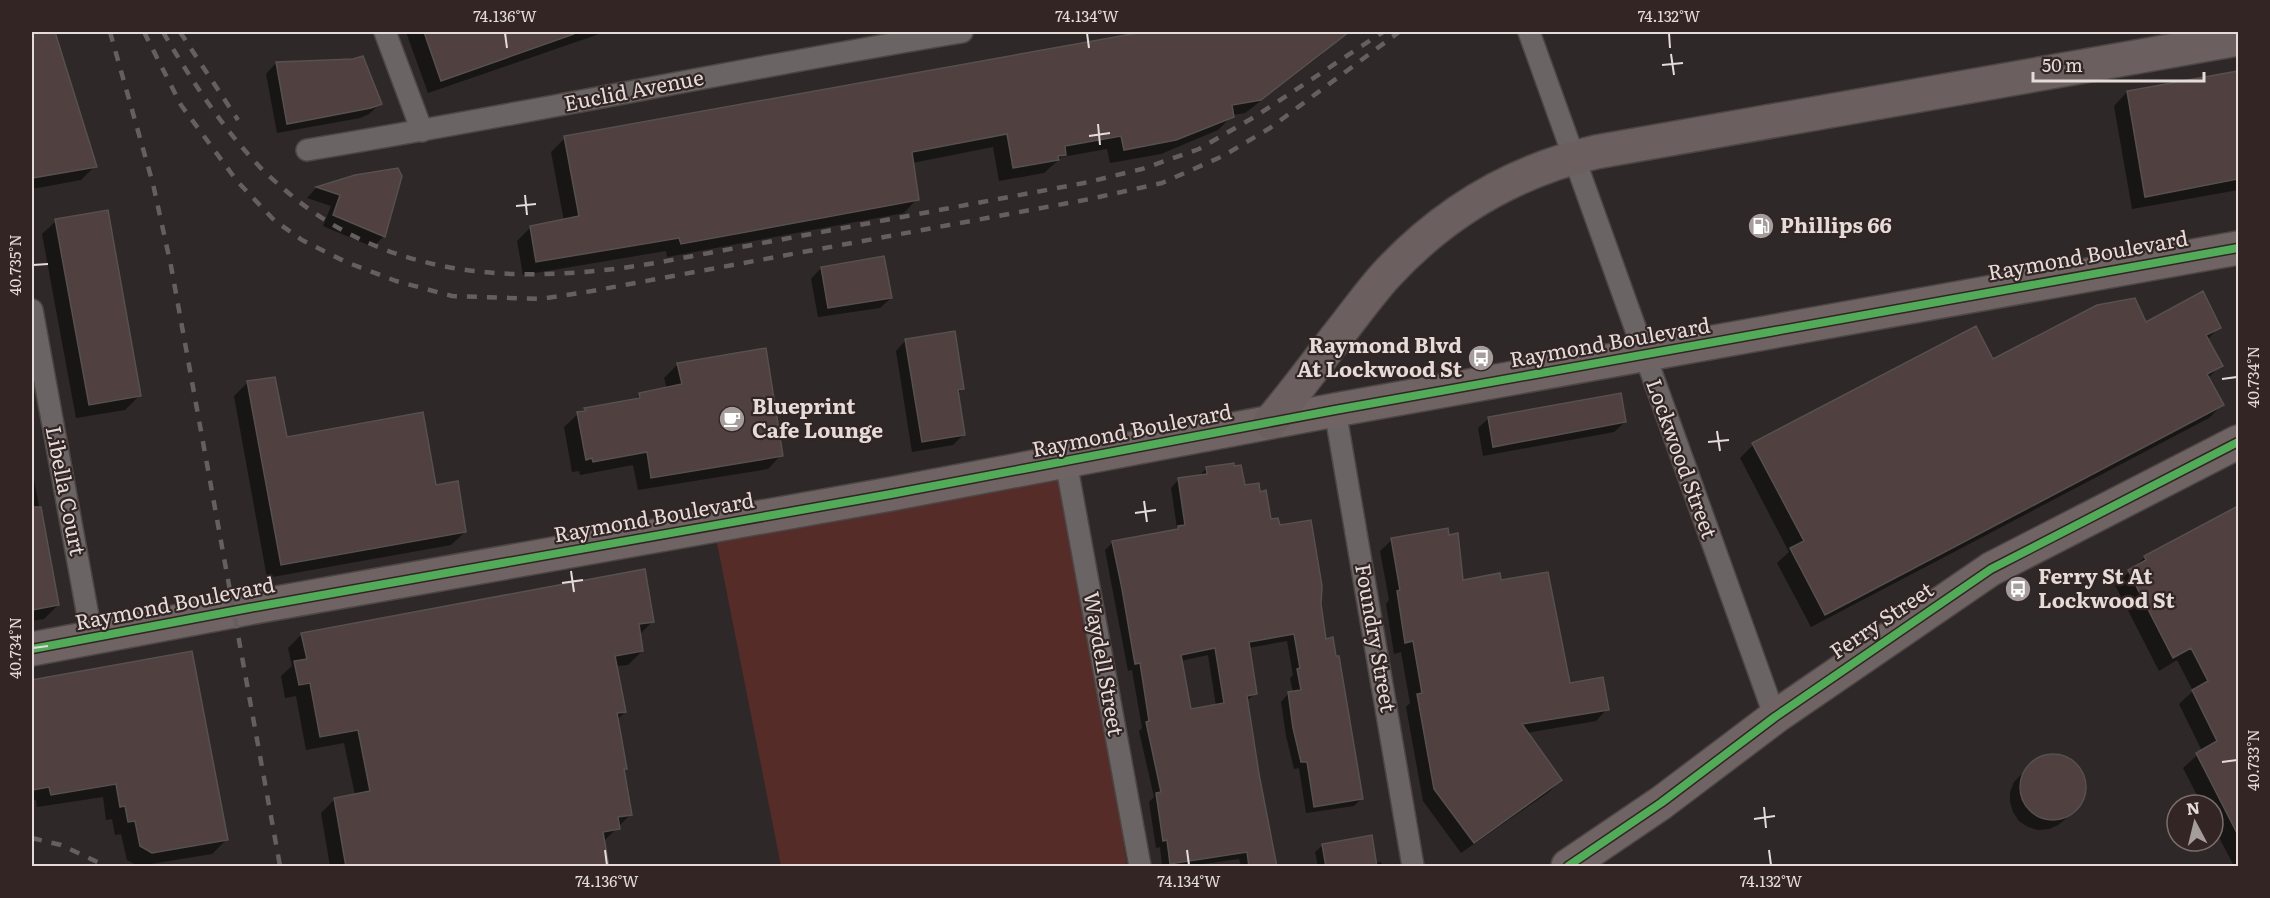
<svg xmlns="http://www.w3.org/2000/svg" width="2270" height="898" font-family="Literata,serif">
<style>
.green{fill:#562c29}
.shadow{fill:#0007;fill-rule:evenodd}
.building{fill:#504140;stroke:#56504f;stroke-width:1.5;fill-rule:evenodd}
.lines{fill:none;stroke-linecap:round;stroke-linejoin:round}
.street-casing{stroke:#4c4645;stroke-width:24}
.primary-casing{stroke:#4c4645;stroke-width:36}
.highway-casing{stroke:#4c4645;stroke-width:36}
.street{stroke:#6a6564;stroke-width:21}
.primary{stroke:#6f6463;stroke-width:33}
.highway{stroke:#6c5f5f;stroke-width:33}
.rail{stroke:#65605f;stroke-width:4.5;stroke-dasharray:10 10;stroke-linecap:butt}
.cycleway-casing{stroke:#322524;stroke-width:11}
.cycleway{stroke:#51ab58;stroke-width:8}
.ticks{fill:none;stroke:#e5dcda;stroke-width:2}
.labels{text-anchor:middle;stroke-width:4.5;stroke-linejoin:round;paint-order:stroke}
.street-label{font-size:21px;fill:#e5dcda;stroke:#322524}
.poi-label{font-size:21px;font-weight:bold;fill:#e5dcda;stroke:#322524;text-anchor:start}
.neatline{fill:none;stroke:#e5dcda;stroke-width:2}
.ticks-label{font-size:15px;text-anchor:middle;fill:#e5dcda}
</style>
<rect width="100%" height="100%" fill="#2e2828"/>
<path class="green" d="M1070,465L1127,866H781L713,523Z"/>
<path class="shadow" d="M32,32H54L95,166L81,180L32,189Z
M406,32H605L428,93Z
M1151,32H1333L1335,41L1321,55L1245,113L1233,115L1218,130L1161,154L1110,163L1107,149L1062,157L1044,173L999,181L993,147L912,163L917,199L904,213L667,257L666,251L523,275L517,241L531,227L564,221L551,152L565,138Z
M276,63L380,104L369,114L360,118L277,133L266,74Z
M2238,73V190L2132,209L2114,106L2127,92Z
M400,176L384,236L373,247L323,226L331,206L307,198L316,188L356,177Z
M56,221L139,396L125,410L76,418L42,234Z
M821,268L891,298L880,308L818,317L811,279Z
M2146,324L2219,327L2207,340L2221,365L2208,378L2222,405L2209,418L1811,627L1777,563L1789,552L1740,458L1753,445L1993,361Z
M906,340L963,388L957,395L963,435L953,445L912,452L896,351Z
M678,364L781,455L768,469L638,490L633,465L580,475L579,471L572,472L564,427L578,414L585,410L634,401L640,394L667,389L664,378Z
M248,382L285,439L435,487L465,532L451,545L267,578L234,396Z
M1489,418L1625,422L1614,432L1483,456L1478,428Z
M1233,464L1244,487L1270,520L1319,604L1325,641L1362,798L1354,806L1306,813L1299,768L1294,769L1286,736L1281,702L1288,694L1293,693L1290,678L1293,675L1287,641L1248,648L1256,693L1246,701L1262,800L1277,866H1241L1239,859L1188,866H1162L1160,847L1156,848L1149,802L1154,797L1139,731L1142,728L1132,670L1128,671L1105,550L1112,543L1174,531L1177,528L1171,488L1178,480L1198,477L1206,469ZM1208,655L1216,706L1189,711L1181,661Z
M32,480H34L58,605L44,619L32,621Z
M2238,508V866H2234L2213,826V805H2202L2183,768L2202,751L2179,704L2193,691L2177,660L2159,671L2115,585L2145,557Z
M1392,540L1462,582H1500L1569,685L1607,709L1596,721L1526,733L1561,780L1549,792L1461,853L1423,801L1406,707L1410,703L1401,652L1394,654L1386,604L1389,600L1380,551Z
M652,622L639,635L642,651L628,665L616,666L625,712L617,720L625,768L623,770L631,814L603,842L608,866H330L321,813L335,799L355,795L344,743L306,750L296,696L285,698L281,676L292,666L288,648L302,634Z
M191,652L226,840L212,854L138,866L127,860L121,834L115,835L112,819L106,820L103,797L37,807L36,800H32V682Z
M2051,755L2062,756L2071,760L2079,768L2083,777L2085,787L2078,807L2067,818L2058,825L2049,829L2038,830L2028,827L2019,821L2013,812L2010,802V792L2014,782L2032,763L2041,757Z
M1322,846L1375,863L1381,862L1382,866H1318L1315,852Z"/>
<path class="building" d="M32,32H55L97,167L32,178Z
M424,32H574V34L441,81Z
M1143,32H1349L1261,100L1232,105L1234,117L1176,140L1124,150L1121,136L1065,146L1066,155L1058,156L1059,160L1013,168L1007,134L912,152L919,200L681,244L679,238L536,262L530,226L579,216L564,136Z
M363,56L382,104L371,108L287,124L276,62L353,59Z
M2238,71V179L2145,197L2127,91Z
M398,168L402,176L385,237L333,215L340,195L316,187L355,175Z
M108,210L141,396L89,405L55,219Z
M884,256L892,298L828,308L821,267Z
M2203,291L2221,328L2206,335L2223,366L2207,374L2224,405L1825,615L1790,548L1804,541L1752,443L1976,326L1993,359L2097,305L2135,298L2146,322Z
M955,331L964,389L958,390L965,435L922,442L905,339Z
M766,348L783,456L651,478L647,452L593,462L592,458L586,460L577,412L586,411L584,408L640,398L639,393L682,384L677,363Z
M275,377L287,437L423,412L436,485L458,481L466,532L281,565L247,381Z
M1621,393L1626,422L1493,447L1488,417Z
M1234,463V466L1241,465L1245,485L1259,483L1260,492L1266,490L1271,519L1278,518L1280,525L1311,520L1322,586L1321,604L1326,639L1333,637L1336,656H1339L1363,799L1314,807L1307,762H1301L1293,728L1288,692L1301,690L1297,669L1300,668L1294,634L1249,642L1257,694L1247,696L1259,774L1277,867H1249L1247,852L1170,864L1167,840L1163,841L1156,793L1161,792L1146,722L1149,721L1140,663L1135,664L1122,589L1112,541L1178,529V526L1185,525L1178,478L1207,474L1206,467ZM1215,648L1224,703L1191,709L1181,655Z
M2238,506V835L2196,753L2217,741L2192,690L2208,681L2191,648L2173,658L2128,570L2146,560L2144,556Z
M32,507H41L59,605L32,610Z
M1448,528L1449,535L1458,533L1463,580L1500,573L1501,580L1548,572L1570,683L1603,677L1609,710L1522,724L1562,780L1474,843L1434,789L1417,694L1422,693L1413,641L1405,643L1397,591L1400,590L1391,538Z
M645,569L654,622L639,624L643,651L615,656L626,712L617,713L627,769H624L632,815L618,817L620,829L603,832L609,867H346L334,798L370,791L358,730L320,737L310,683L299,685L294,661L307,659L301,633Z
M192,651L228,840L152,853L140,846L135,821L128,822L125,806L120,807L116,784L51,795L49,787L32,790V680Z
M2020 787a33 33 0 1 1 66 0a33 33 0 1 1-66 0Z
M1372,835L1377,867H1326L1322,844Z"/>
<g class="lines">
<g class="street-casing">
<path id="street" d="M385,32L422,131
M1529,32L1775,717
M307,150C526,114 743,68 962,32
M32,310L92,638
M1335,410L1413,866
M1066,462L1140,866"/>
</g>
<g class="primary-casing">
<path id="primary" d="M32,649L249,608L891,494L1335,410L2238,248
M1568,866L1661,803L1775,717L1991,569L2238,442"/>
</g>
<g class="highway-casing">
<path id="highway" d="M1270,422C1293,395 1314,367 1335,339C1352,318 1368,295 1386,275C1443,213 1514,171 1596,152L2238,39"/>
</g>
<use href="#street" class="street"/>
<use href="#primary" class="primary"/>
<use href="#highway" class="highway"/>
<path class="rail" d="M110,32L153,184L171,266L280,866
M144,32L181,105L237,181L274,220L302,240L346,262L396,281L452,296L541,299L592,291L1090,199L1162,183L1223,156L1270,128L1399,32
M163,32C190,78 221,126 258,165C266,174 276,182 285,190C392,283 528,285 661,262L1084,183L1142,169L1199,149L1256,116L1383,32
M180,32L238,120
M32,838L61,845L106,866"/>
<g class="cycleway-casing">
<path id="cycleway" d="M32,649L249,608L891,494L1335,410L2238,248
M1568,866L1661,803L1775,717L1991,569L2238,442"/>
</g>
<use href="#cycleway" class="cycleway"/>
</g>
<path class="ticks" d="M505,33L507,48M1087,33L1089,48M1669,33L1670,48M1671,54L1674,75M1662,65L1683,63M1098,124L1100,145M1089,136L1110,133M525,195L527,215M516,206L536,204M33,265L48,264M2222,379L2237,377M1717,431L1720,451M1708,442L1729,440M1144,501L1147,522M1135,513L1156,510M571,571L574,592M562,583L583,580M33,648L48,646M2222,762L2237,760M1764,807L1766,828M1754,819L1775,816M605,850L607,865M1187,850L1189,865M1769,850L1771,865"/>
<defs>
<g id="fuel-disc" transform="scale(1.35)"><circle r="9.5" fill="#a59d9c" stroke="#322524"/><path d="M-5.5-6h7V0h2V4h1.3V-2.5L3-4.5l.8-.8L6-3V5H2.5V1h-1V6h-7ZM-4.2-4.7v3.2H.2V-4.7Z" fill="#fff"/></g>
<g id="bus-disc" transform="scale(1.35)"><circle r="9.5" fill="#a59d9c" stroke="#322524"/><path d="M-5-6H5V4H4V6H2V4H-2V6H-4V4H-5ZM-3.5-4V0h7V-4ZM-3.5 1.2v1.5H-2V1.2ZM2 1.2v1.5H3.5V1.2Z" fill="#fff"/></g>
<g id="cafe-disc" transform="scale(1.35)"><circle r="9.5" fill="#a59d9c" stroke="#322524"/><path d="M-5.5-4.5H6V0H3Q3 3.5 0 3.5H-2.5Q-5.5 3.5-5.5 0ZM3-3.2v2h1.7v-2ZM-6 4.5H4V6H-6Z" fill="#fff"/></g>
</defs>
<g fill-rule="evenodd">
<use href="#fuel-disc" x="1761" y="226"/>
<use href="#bus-disc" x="1481" y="358"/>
<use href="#cafe-disc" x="732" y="419"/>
<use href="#bus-disc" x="2018" y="589"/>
</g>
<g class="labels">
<g class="street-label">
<text transform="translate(634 91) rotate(-11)" y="7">Euclid Avenue</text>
<text transform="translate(2088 256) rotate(-10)" y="7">Raymond Boulevard</text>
<text transform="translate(1610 343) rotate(-10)" y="7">Raymond Boulevard</text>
<text transform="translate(1132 431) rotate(-11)" y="7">Raymond Boulevard</text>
<text transform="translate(1681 459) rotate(70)" y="7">Lockwood Street</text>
<text transform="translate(65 491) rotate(79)" y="7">Libella Court</text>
<text transform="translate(654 518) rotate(-10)" y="7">Raymond Boulevard</text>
<text transform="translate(175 604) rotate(-11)" y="7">Raymond Boulevard</text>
<text transform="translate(1882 621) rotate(-34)" y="7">Ferry Street</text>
<text transform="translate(1375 638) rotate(80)" y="7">Foundry Street</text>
<text transform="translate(1103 664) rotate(80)" y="7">Waydell Street</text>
</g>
<g class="poi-label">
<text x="1780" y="233">Phillips 66</text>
<text x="1462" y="353" text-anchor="end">Raymond Blvd<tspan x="1462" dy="24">At Lockwood St</tspan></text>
<text x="752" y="414">Blueprint<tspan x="752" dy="24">Cafe Lounge</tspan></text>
<text x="2038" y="584">Ferry St At<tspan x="2038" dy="24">Lockwood St</tspan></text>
</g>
</g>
<rect width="2270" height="898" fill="none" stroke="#322524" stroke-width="66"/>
<g transform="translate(2195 823) rotate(353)"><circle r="28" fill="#322524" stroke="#7a6e6d" stroke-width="1.5"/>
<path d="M0-4.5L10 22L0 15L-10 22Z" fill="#a59d9c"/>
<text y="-9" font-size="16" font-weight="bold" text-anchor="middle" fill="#e5dcda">N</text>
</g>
<path d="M2033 72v9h171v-9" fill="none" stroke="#e5dcda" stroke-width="3"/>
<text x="2042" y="72" font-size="18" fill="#e5dcda" stroke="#322524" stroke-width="4.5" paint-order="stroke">50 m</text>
<rect x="33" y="33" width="2204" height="832" class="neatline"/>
<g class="ticks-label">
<text x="505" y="22">74.136°W</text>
<text x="1087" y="22">74.134°W</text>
<text x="1669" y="22">74.132°W</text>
<text transform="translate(16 265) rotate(-90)" y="5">40.735°N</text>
<text transform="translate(2254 377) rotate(-90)" y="5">40.734°N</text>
<text transform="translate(16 648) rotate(-90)" y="5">40.734°N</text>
<text transform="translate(2254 760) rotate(-90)" y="5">40.733°N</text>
<text x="607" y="887">74.136°W</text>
<text x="1189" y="887">74.134°W</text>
<text x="1771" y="887">74.132°W</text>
</g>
</svg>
